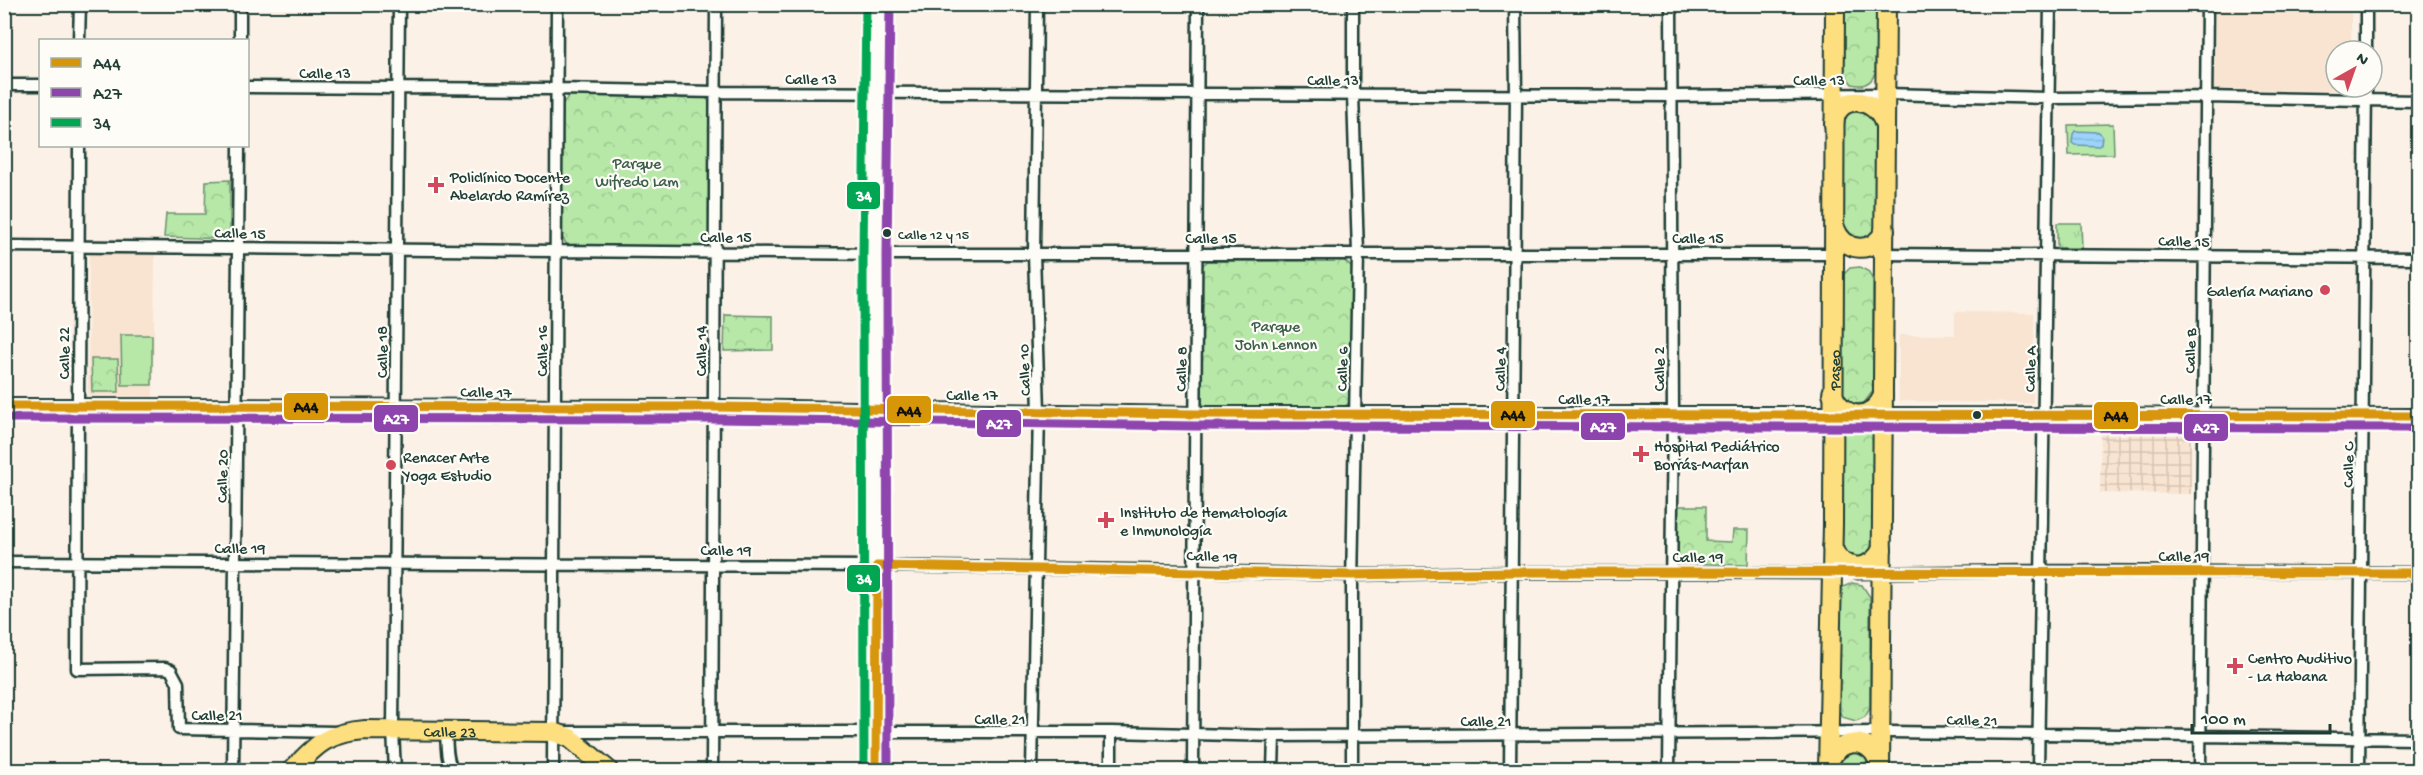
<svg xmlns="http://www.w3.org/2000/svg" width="2423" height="775" font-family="'Gochi Hand',sans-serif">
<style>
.built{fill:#f8e4d1}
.industrial{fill:url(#industrial-grid)}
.grass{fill:url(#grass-tufts);stroke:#6b926e;stroke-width:1.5}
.forest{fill:url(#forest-crowns);stroke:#6b926e;stroke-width:1.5}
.pitch{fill:#b7e8a8;stroke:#6b926e;stroke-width:1.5}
.water{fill:url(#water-rules);stroke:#6a97ab;stroke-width:1.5}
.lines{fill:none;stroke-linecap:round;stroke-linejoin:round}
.minor-casing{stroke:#1f3d34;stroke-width:15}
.tertiary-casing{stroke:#1f3d34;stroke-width:18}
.secondary-casing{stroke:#1f3d34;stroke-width:20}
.primary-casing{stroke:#1f3d34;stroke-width:22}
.minor{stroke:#fdfcf7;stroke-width:10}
.tertiary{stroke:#fdfcf7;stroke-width:14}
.secondary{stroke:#fdfcf7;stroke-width:15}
.primary{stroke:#fedf80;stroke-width:18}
.bus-1-casing{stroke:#fdfcf7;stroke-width:14}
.bus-2-casing{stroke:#fdfcf7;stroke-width:14}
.bus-3-casing{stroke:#fdfcf7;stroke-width:14}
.bus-1{stroke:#d79608;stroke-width:9}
.bus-2{stroke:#8e44ad;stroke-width:9}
.bus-3{stroke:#00a651;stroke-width:9}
.poi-dot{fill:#d1495b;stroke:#fdfcf7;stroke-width:2}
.bus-dot{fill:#1f3d34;stroke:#fdfcf7;stroke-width:2}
.labels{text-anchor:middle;stroke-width:4.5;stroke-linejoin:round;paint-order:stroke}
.bus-label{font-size:14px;fill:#1f3d34;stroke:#fdfcf7;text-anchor:start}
.street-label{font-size:16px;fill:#1f3d34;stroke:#fdfcf7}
.park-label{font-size:16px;fill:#3d5f4b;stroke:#fdfcf7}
.poi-label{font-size:16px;fill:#1f3d34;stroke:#fdfcf7;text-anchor:start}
.line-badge{stroke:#fdfcf7;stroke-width:2}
.badge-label{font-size:16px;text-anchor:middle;font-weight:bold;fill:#fff}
.pale-badge-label{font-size:16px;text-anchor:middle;font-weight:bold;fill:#111}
</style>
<defs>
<pattern id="industrial-grid" width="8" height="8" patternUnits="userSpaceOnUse" patternTransform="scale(1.5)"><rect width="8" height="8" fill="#f8e4d1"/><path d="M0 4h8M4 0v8" fill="none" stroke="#d4c4b4"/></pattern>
<pattern id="grass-tufts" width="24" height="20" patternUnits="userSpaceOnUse" patternTransform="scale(1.5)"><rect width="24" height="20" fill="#b7e8a8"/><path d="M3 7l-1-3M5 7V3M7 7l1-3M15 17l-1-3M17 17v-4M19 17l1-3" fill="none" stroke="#9dc891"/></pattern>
<pattern id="forest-crowns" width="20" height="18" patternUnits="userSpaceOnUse" patternTransform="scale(1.5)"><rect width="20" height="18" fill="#b7e8a8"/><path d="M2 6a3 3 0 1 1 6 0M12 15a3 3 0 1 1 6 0" fill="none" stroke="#9dc891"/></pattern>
<pattern id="water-rules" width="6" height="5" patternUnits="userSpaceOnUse" patternTransform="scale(1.5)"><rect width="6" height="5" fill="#9cd3fb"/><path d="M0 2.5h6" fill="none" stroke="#86b6d8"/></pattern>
</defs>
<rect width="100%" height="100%" fill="#fbf1e6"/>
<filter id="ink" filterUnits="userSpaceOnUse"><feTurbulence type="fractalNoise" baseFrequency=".0167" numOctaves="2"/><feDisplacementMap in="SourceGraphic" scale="12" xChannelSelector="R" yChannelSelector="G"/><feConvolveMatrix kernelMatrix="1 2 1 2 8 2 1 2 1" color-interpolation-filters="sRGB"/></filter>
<g filter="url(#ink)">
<path class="built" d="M2215,5H2351V51H2336V87H2350V91L2214,89Z
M89,253L155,254L153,397L88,396Z
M1955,312L2034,313L2033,403L1899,401V335H1955Z"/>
<path class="industrial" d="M2101,421L2191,422V494L2100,493Z"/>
<path class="grass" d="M2057,223H2081L2082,248H2057Z"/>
<path class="forest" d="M1845,5H1877L1875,73C1871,84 1863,87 1852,84L1843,72Z
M570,94L705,97L712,104V240L707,248L568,246L561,236L562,105Z
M1858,106L1876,120L1875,231L1862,244L1843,231L1844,120L1845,115Z
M230,180V239L164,237L166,214H205L206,181Z
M1344,260L1353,269L1352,400L1343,408H1207L1198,399L1200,267L1208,261Z
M1860,267L1869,272L1873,281V391L1864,403L1854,404L1842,396L1843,275L1850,268Z
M725,315L773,316V350L724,351Z
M91,359H118L119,392H92Z
M1860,422L1869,427L1873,436L1872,547L1868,556L1854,560L1840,547L1841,436L1846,427Z
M1678,506H1706V541L1732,542L1733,530H1749L1748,565L1677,563Z
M1852,583L1862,585L1870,597V708L1865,717L1856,721L1842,717L1838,708L1840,592L1843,587Z
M1853,746L1871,760V770H1839V760Z"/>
<path class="pitch" d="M2113,124L2114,154L2069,155L2068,125Z
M121,335H152V385H122Z"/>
<path class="water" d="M2075,131L2099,132L2102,136L2101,144L2099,146L2075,145L2072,143L2073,134Z"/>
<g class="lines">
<g class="minor-casing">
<path id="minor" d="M79,40L80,4
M240,40V4
M2366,51V4
M4,85H40
M248,87L557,89L716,92L1672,96L1885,94L2049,98L2206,97L2418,101
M79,146L77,669L165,668L171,670L178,683L179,729L336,732
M4,246L889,254H1833
M1879,254L2418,258
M4,562L877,566L1194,571L1352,575L1513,572L1832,573
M1857,573L2041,571L2418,573
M563,732H1111L1274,736L1889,732L2418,739
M446,733C447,745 446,761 453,770
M233,770L239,146
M395,770L393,731L399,4
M553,770L557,4
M712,770L716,4
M1032,770L1039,411L1034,254L1037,4
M1111,770V732
M1193,770L1198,4
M1273,770L1274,736
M1352,770V585L1358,253L1353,94V4
M1510,770L1516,95L1515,4
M1669,770L1673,414L1671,4
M2038,770L2050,4
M2200,770L2207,4
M2359,770L2366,87"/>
</g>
<g class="tertiary-casing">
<path id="tertiary" d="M4,406L715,407L1195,414H1840
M1875,415L2418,416"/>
</g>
<g class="secondary-casing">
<path id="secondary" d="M876,770L875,254L878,4"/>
</g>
<g class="primary-casing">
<g id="primary">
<path d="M1834,124C1837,93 1875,96 1884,123"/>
<path d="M1835,228C1845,253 1873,255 1885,230"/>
<path d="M1832,393C1843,419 1870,423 1883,396"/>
<path d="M1832,547C1843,572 1870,573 1882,549"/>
<path d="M1828,766C1835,737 1873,735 1879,765"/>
<path id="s1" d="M292,770C317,744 327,733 365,730L554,732L570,738L608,770"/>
<path id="s2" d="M1828,770L1833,524L1835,4"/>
<path d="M1880,770L1886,4"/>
</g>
</g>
<use href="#minor" class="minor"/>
<use href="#tertiary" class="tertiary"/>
<use href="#secondary" class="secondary"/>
<use href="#primary" class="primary"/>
<g class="bus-1-casing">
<path id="bus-1" d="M4,406L715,407L1195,414L2418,416
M876,770L877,566L1352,575L1513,572L2418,573"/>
</g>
<g class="bus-2-casing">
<path id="bus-2" d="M4,418L715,419L1195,426L2418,428
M888,770L887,254L890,4"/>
</g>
<g class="bus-3-casing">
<path id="bus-3" d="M864,770L863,254L866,4"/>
</g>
<use href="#bus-1" class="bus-1"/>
<use href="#bus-2" class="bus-2"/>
<use href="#bus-3" class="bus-3"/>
</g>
</g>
<g class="poi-dot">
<path d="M433 176h6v6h6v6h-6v6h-6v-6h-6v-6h6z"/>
<circle cx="2325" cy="290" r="6"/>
<path d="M1638 445h6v6h6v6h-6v6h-6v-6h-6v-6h6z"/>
<circle cx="391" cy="465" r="6"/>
<path d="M1103 511h6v6h6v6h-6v6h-6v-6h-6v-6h6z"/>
<path d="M2232 657h6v6h6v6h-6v6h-6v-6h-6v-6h6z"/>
</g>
<g class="bus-dot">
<circle cx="887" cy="233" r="5"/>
<circle cx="1977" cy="415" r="5"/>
</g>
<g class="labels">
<g class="bus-label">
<text x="898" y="239">Calle 12 y 15</text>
</g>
<g class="street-label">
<text x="325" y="78">Calle 13</text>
<text x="811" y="84">Calle 13</text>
<text x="1333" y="85">Calle 13</text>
<text x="1819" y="85">Calle 13</text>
<text transform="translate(240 232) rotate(1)" y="6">Calle 15</text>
<text x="726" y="242">Calle 15</text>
<text x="1211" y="243">Calle 15</text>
<text x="1698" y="243">Calle 15</text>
<text transform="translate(2184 240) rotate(1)" y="6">Calle 15</text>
<text transform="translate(541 351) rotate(-90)" y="6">Calle 16</text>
<text transform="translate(700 351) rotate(-90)" y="6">Calle 14</text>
<text transform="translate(2189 351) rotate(-89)" y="6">Calle B</text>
<text transform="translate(381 352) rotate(-90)" y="6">Calle 18</text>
<text transform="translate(63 353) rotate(-90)" y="6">Calle 22</text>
<text transform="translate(1180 369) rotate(-89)" y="6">Calle 8</text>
<text transform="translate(1341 369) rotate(-89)" y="6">Calle 6</text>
<text transform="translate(1499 369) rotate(-89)" y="6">Calle 4</text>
<text transform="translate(1658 369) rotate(-90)" y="6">Calle 2</text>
<text transform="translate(2029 369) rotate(-89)" y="6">Calle A</text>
<text transform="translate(1023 370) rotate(-92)" y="6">Calle 10</text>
<text dy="6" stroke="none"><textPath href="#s2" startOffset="400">Paseo</textPath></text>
<text transform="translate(486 391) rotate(1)" y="6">Calle 17</text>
<text x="972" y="400">Calle 17</text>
<text x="1584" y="404">Calle 17</text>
<text x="2186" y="404">Calle 17</text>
<text transform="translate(2347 465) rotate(-89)" y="6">Calle C</text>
<text transform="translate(221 476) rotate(-89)" y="6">Calle 20</text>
<text x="240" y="553">Calle 19</text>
<text x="726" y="555">Calle 19</text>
<text transform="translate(1212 555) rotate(2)" y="6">Calle 19</text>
<text x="2184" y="561">Calle 19</text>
<text x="1698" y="562">Calle 19</text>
<text x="217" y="720">Calle 21</text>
<text x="1000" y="724">Calle 21</text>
<text transform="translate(1972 719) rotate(1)" y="6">Calle 21</text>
<text x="1486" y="726">Calle 21</text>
<text dy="6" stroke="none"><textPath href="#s1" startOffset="171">Calle 23</textPath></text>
</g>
<g class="park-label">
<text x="637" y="168">Parque<tspan x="637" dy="18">Wifredo Lam</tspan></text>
<text x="1276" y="331">Parque<tspan x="1276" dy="18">John Lennon</tspan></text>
</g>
<g class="poi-label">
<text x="450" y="182">Policlínico Docente<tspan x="450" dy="18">Abelardo Ramírez</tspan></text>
<text x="2313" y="296" text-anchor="end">Galería Mariano</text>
<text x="1654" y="451">Hospital Pediátrico<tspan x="1654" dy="18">Borrás-Marfan</tspan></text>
<text x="403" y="462">Renacer Arte<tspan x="403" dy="18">Yoga Estudio</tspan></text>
<text x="1120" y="517">Instituto de Hematología<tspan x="1120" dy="18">e Inmunología</tspan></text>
<text x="2248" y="663">Centro Auditivo<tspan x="2248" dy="18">- La Habana</tspan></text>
</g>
</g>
<g class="line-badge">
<rect x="846" y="181" width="35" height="29" rx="6" fill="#00a651"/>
<rect x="283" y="392" width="46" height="29" rx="6" fill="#d79608"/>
<rect x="886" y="395" width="46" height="29" rx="6" fill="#d79608"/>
<rect x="1490" y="400" width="46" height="29" rx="6" fill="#d79608"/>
<rect x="2093" y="401" width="46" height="29" rx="6" fill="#d79608"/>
<rect x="373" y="404" width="46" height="29" rx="6" fill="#8e44ad"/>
<rect x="976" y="409" width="46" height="29" rx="6" fill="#8e44ad"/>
<rect x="1580" y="412" width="46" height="29" rx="6" fill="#8e44ad"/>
<rect x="2183" y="413" width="46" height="29" rx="6" fill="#8e44ad"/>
<rect x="846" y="564" width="35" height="29" rx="6" fill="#00a651"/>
</g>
<g class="badge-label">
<text x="864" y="201">34</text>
<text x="396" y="424">A27</text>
<text x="999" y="429">A27</text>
<text x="1603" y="432">A27</text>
<text x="2206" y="433">A27</text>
<text x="864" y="584">34</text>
</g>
<g class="pale-badge-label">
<text x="306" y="412">A44</text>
<text x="909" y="416">A44</text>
<text x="1513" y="420">A44</text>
<text x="2116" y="421">A44</text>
</g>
<rect width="2423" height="775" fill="none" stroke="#fdfcf7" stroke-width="24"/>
<rect x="12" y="12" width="2399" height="751" fill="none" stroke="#1f3d34" stroke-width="2" filter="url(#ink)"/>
<rect x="39" y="39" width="210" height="108" fill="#fdfcf7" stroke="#a4b0a9" stroke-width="1.5"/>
<rect x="51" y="58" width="30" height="9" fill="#d79608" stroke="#a4b0a9" stroke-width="1.5"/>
<text x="93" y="69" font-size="18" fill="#1f3d34">A44</text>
<rect x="51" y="88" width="30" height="9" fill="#8e44ad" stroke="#a4b0a9" stroke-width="1.5"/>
<text x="93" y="99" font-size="18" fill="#1f3d34">A27</text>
<rect x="51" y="118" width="30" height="9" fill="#00a651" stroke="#a4b0a9" stroke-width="1.5"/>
<text x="93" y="129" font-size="18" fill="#1f3d34">34</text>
<g transform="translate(2354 69) rotate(40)"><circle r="28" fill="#fdfcf7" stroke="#a4b0a9" stroke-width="1.5"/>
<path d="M0-4.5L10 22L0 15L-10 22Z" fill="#d1495b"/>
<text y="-9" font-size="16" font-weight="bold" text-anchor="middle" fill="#1f3d34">N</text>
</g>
<path d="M2192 724v9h138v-9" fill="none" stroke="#1f3d34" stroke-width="3"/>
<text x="2201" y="724" font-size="18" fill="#1f3d34" stroke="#fdfcf7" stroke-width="4.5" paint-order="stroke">100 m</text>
</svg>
